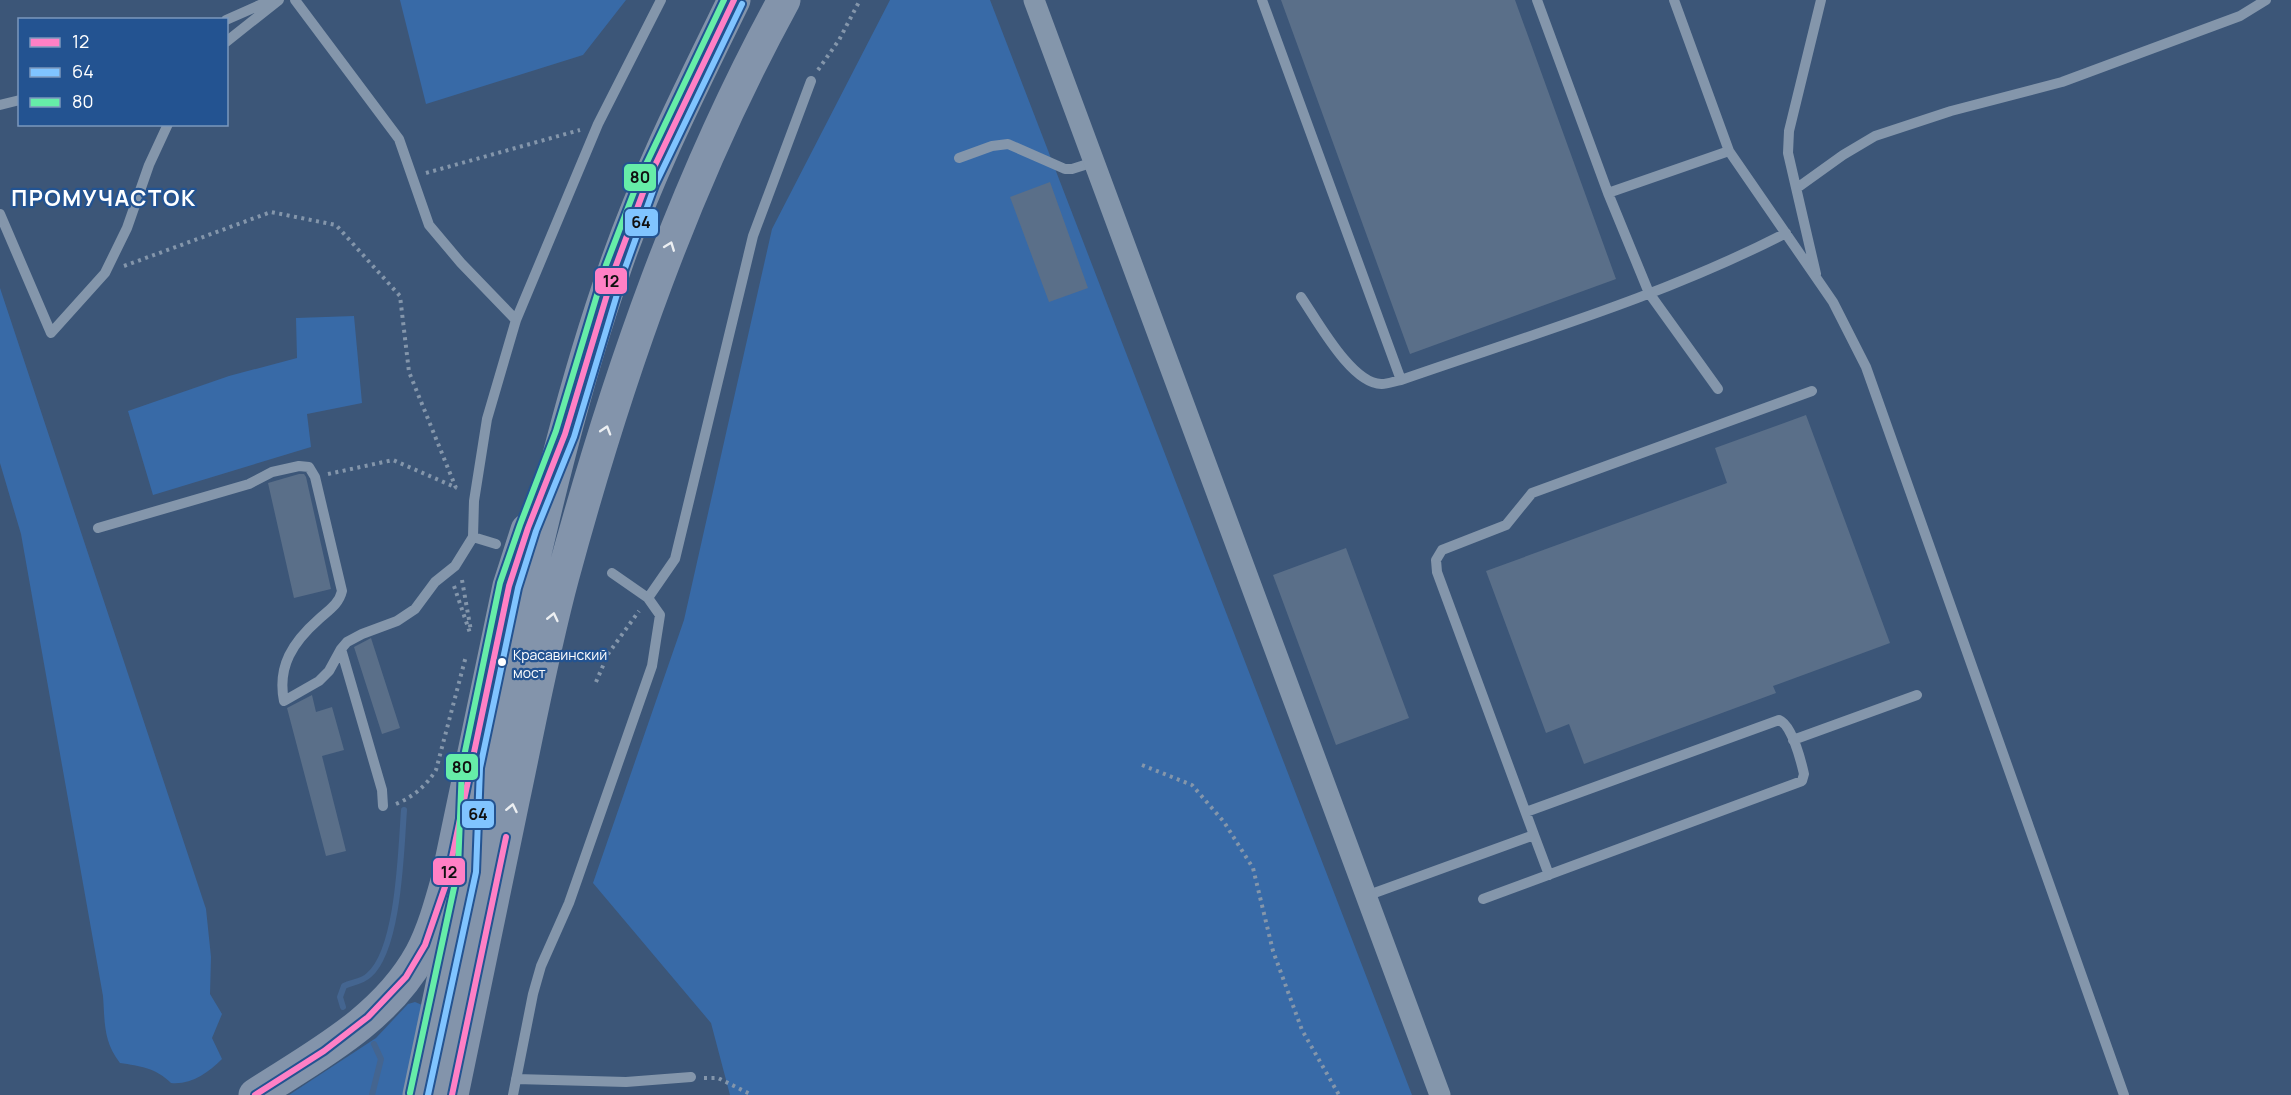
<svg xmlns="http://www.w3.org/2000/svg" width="2291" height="1095" font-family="Manrope,sans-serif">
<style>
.green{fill:#386aa7}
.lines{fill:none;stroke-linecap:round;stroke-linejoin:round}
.stream{stroke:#446590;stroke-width:6}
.building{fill:#5a6f89}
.path{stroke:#8496ab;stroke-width:4;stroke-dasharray:3 4.5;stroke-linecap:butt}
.service{stroke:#8496ab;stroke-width:10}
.minor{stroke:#8496ab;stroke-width:21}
.primary{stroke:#8394ab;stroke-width:33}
.trunk{stroke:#8394ab;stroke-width:33}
.bus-1-casing{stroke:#235391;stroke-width:10}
.bus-2-casing{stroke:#235391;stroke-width:10}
.bus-3-casing{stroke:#235391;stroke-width:10}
.bus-1{stroke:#ff80c5;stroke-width:6}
.bus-2{stroke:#80c4ff;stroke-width:6}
.bus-3{stroke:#66eda8;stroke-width:6}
.oneway{stroke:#eceff2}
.bus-dot{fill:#fff;stroke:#235391;stroke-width:2}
.labels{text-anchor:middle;stroke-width:4.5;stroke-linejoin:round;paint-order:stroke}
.bus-label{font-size:14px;fill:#fff;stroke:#235391;text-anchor:start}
.district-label{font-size:22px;font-weight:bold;letter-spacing:1.5px;fill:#fff;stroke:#235391}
.line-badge{stroke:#235391;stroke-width:2}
.pale-badge-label{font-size:16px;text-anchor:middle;font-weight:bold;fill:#111}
</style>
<rect width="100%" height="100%" fill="#3c5678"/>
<path class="green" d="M400,0H626L583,55L426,104Z
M890,0H990L1412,1095H730L711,1023L593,883L684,620L772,229Z
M0,288L206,909L211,957L210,994L222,1014L212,1038L222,1059C208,1073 191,1085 171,1083C156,1068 140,1066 120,1063C103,1041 105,1022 103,996L21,534L0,463Z
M354,316L362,403L307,414L311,447L153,495L128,411L229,376L297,358L296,318Z
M415,1002L422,1005L404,1095H289L376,1038L408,1004Z"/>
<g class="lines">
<path class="stream" d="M343,1007L340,997L344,986C352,982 362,982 369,975C399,949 401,850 404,810
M372,1095L381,1059L374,1044"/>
</g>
<path class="building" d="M1281,0H1515L1616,279L1410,354Z
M1050,182L1088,288L1049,302L1010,197Z
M1806,415L1890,643L1773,686L1776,693L1584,764L1569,724L1546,733L1486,571L1727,483L1715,448Z
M299,474H304L306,477L331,589L294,598L268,483Z
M1346,548L1409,718L1336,745L1273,575Z
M371,638L400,728L382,734L354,647Z
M312,695L316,712L332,707L344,750L322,756L346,851L326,856L287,708Z"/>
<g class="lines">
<path class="path" d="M818,70L839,40L860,0
M426,173L580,130
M124,266L271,212L336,225L400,296L409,372L456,488
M328,474L393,460L457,488
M462,580L471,631
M454,586L470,633
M596,682L608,654L639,611
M1142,765L1192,785L1224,822L1253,868L1273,951L1302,1030L1339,1095
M396,804C413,797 426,786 436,770L466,656
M704,1078H718L752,1095"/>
<path class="service" d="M295,0L399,139L429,225L461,263L516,320
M1262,0L1401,380
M1537,0L1608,193
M1674,0L1729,151L1833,302L1866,367L2124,1095
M226,20L271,0
M226,42L279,0
M0,105L20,100
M959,158L992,146L1008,144L1065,169H1072L1094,162
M1797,188L1843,155L1875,136L1951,111L2062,82L2240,16L2266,0
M0,214L51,333L105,273L127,228L149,165L168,124
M1816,274L1788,153L1789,131L1821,0
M1301,297C1317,320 1352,385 1382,384C1388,384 1395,381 1401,380C1530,335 1664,296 1786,233
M1718,389L1649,293L1608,193L1729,151
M98,528L249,484L272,472L299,466L309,467L315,477L342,591C339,604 329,610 319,619C293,642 277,666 284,701L319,681L329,671L341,649L347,642L362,634L397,621L415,609L435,582L455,566L473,537L474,501L487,419L516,320L598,124L661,0
M473,537L496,544
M648,598L675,559L753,236L811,81
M341,649L382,790L383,806
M1793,740L1917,695
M1534,835L1549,875
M1366,896L1534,835L1437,572L1436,560L1442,550L1506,525L1532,493L1812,391
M1483,899L1794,784L1802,781L1804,774C1801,761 1792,725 1779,720L1526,812
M516,1079L626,1082L691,1077
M513,1095L533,994L541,966L569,903L652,666L660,615L648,598L612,573"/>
<path class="minor" d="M1034,0L1440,1095"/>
<path class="primary" d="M255,1095C315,1056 385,1020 421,954C433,931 440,906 447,881L509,586L527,530"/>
<path class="trunk" d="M419,1095C452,939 483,783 518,628C545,507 574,385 615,268C647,175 691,88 734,0
M452,1095C473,997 493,899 513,801C529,726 543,650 563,576C617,377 685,181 784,0"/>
<g class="bus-1-casing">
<path id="bus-1" d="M255,1095L324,1051L368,1017L406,977L425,945L447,881L509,586L528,528L565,434L615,268L647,182L734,0
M452,1095L506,837"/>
</g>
<g class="bus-2-casing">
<path id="bus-2" d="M428,1095L476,872L480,768L518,588L536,531L574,437L624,271L655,185L742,4"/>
</g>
<g class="bus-3-casing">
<path id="bus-3" d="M410,1093L458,869L462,766L500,583L520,525L556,431L606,265L639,179L724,0"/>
</g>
<use href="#bus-1" class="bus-1"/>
<use href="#bus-2" class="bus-2"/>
<use href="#bus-3" class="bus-3"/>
</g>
<defs><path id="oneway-chevron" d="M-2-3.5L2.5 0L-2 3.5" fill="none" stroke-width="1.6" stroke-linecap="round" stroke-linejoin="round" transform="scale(1.5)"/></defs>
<g class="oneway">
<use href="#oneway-chevron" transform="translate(670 246) rotate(-69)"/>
<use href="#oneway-chevron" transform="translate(606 430) rotate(-73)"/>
<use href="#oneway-chevron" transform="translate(553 617) rotate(-77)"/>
<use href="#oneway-chevron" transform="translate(512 808) rotate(-78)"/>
</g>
<circle class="bus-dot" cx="502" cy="662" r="5"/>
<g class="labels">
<g class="bus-label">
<text x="513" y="660">Красавинский<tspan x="513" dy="18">мост</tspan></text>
</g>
<g class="district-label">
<text x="104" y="206">ПРОМУЧАСТОК</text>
</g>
</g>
<g class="line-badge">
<rect x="623" y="163" width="34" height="29" rx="6" fill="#66eda8"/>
<rect x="624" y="208" width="35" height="29" rx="6" fill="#80c4ff"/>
<rect x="594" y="267" width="34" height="28" rx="6" fill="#ff80c5"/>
<rect x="445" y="753" width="34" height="28" rx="6" fill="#66eda8"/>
<rect x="461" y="800" width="34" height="29" rx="6" fill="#80c4ff"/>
<rect x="432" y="857" width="34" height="29" rx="6" fill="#ff80c5"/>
</g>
<g class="pale-badge-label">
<text x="640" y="183">80</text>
<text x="641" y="228">64</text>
<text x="611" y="287">12</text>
<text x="462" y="773">80</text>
<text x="478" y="820">64</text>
<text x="449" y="878">12</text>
</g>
<rect x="18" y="18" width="210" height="108" fill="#235391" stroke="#7b98bd" stroke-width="1.5"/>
<rect x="30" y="38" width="30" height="9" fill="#ff80c5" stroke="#7b98bd" stroke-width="1.5"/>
<text x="72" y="48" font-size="18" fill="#ffffff">12</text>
<rect x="30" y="68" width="30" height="9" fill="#80c4ff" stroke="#7b98bd" stroke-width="1.5"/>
<text x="72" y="78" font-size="18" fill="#ffffff">64</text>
<rect x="30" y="98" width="30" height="9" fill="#66eda8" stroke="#7b98bd" stroke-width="1.5"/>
<text x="72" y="108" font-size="18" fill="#ffffff">80</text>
</svg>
